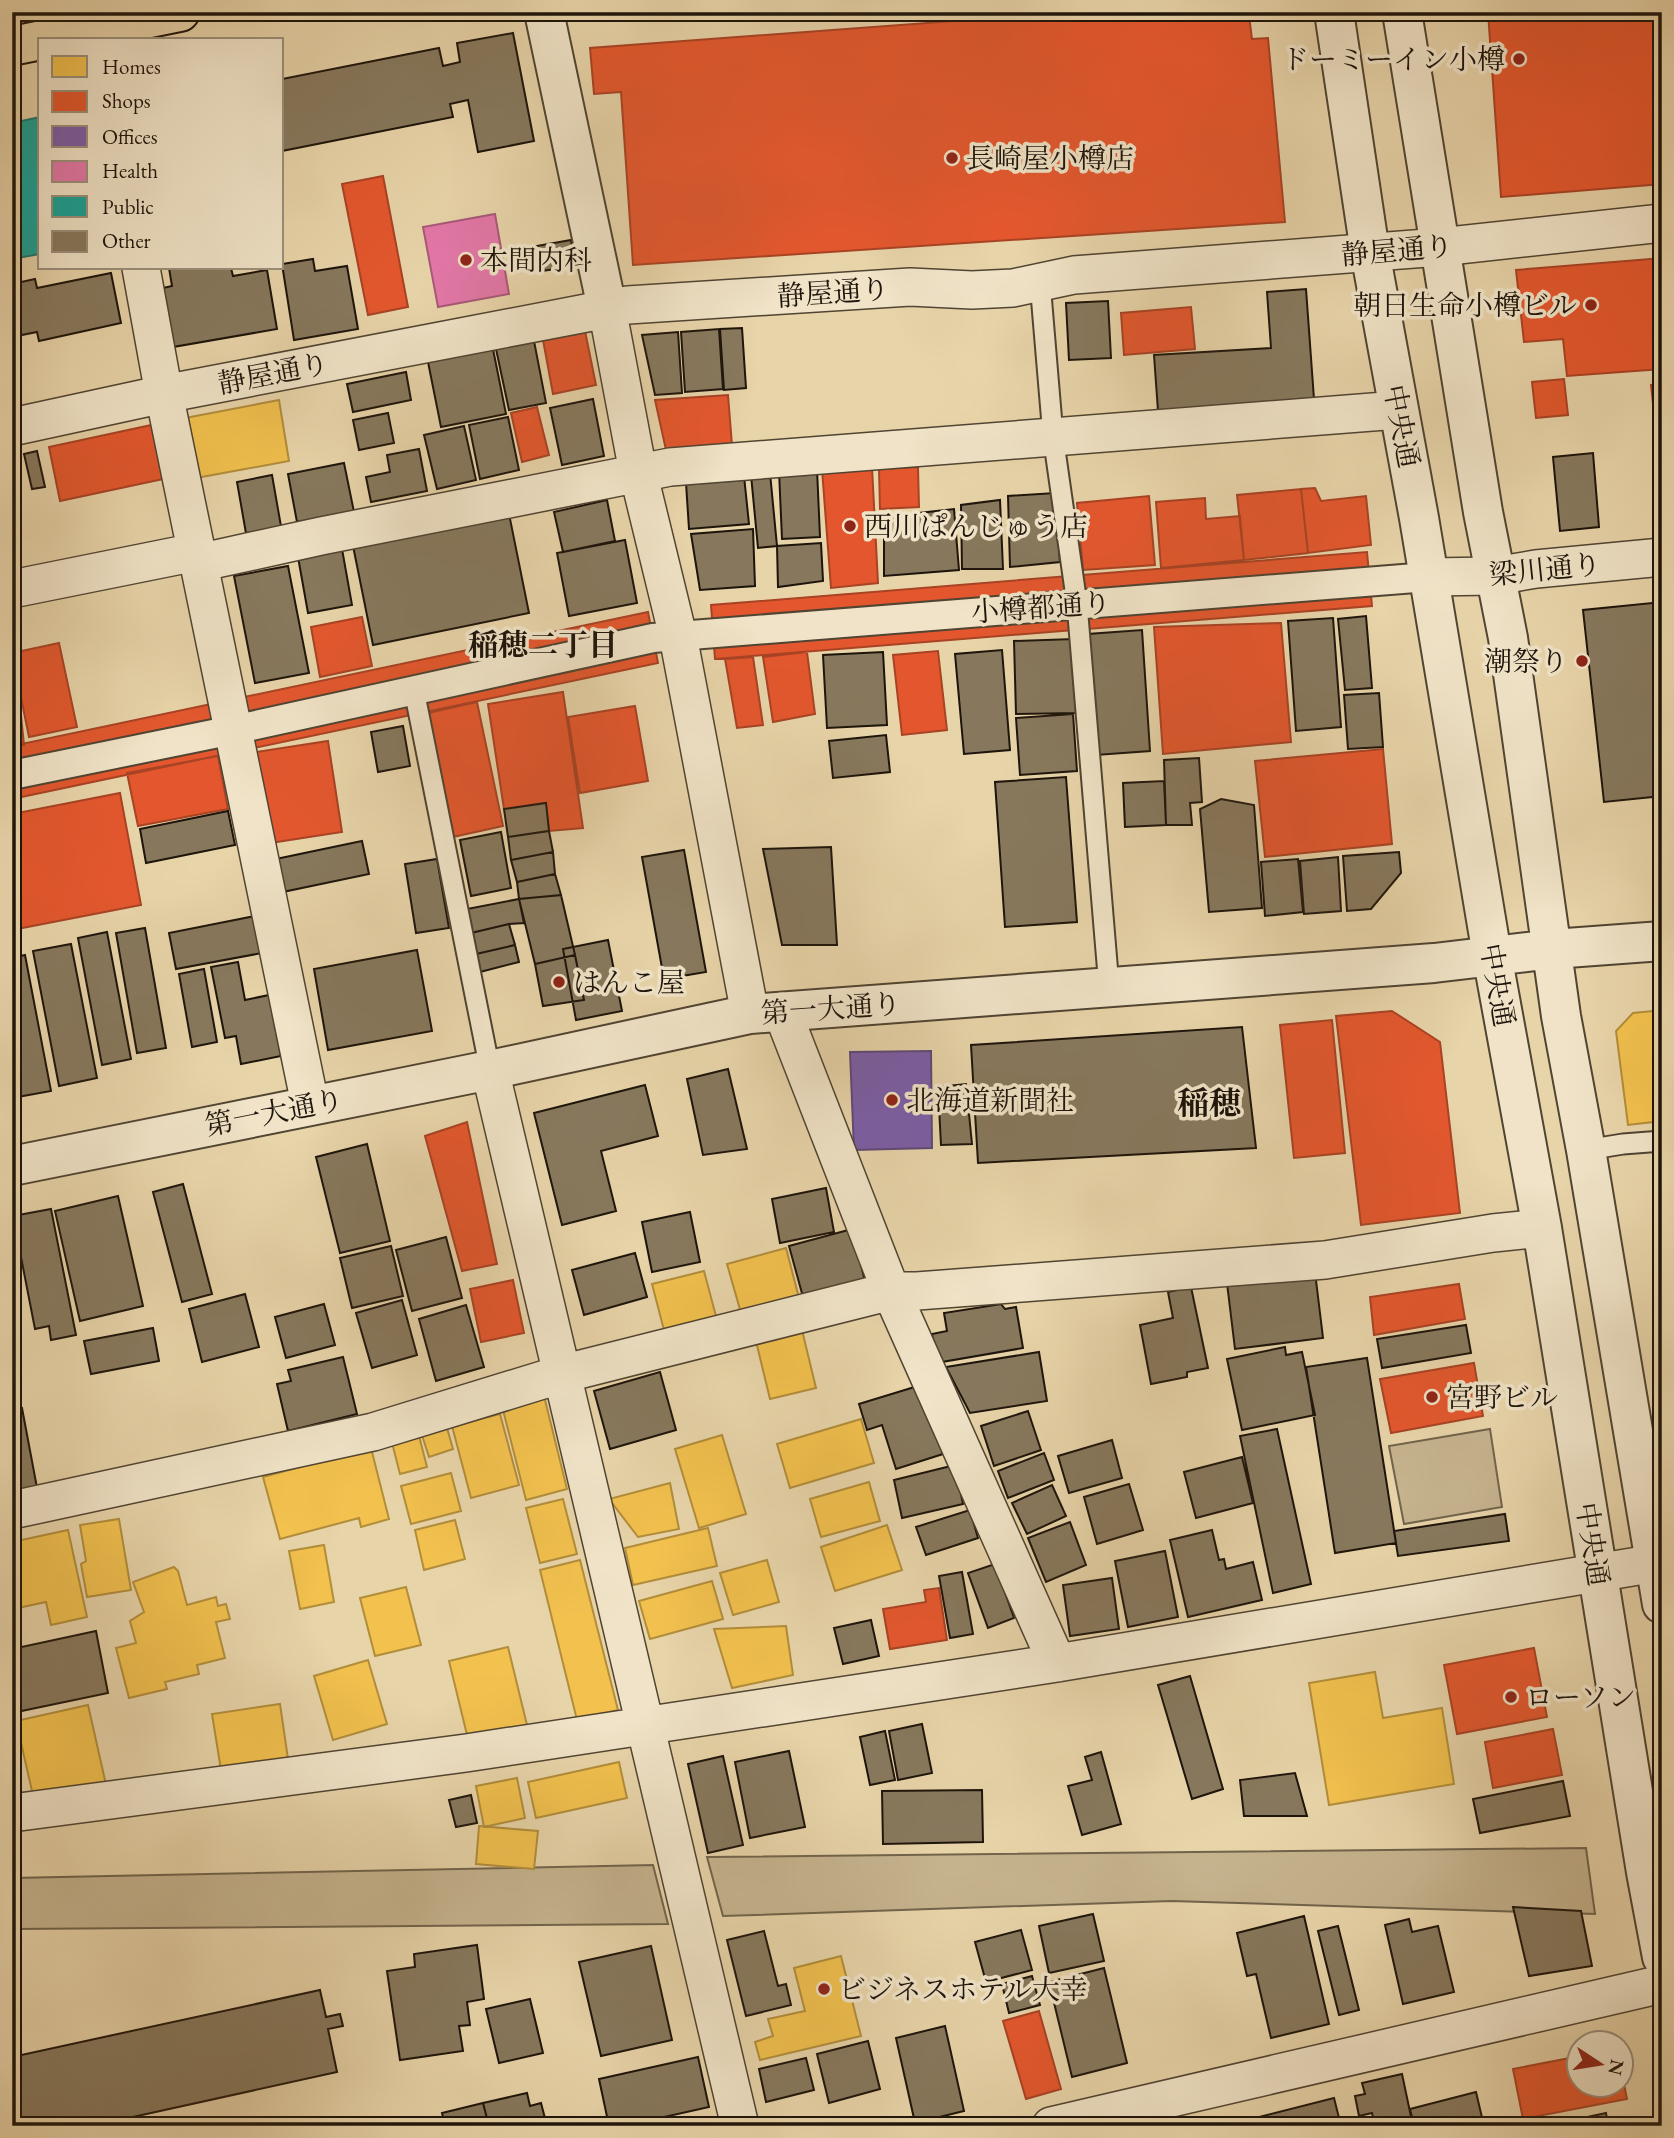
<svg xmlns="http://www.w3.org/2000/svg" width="1674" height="2138" font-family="'EB Garamond','Noto Serif JP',serif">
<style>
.green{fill:#c5b38e;stroke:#71644c;stroke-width:2}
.homes{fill:#f2c14e;stroke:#b28d3a;stroke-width:2}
.shops{fill:#e4572e;stroke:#a84324;stroke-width:2}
.offices{fill:#7b5ea7;stroke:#5f4878;stroke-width:2}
.health{fill:#e377a8;stroke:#a85979;stroke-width:2}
.public{fill:#17a398;stroke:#19786e;stroke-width:2}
.building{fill:#87785d;stroke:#1d140b;stroke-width:2}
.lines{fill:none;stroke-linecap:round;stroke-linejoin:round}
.service-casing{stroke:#504432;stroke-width:23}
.pedestrian-casing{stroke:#504432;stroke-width:32}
.minor-casing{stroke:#504432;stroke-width:40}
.tertiary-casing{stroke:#504432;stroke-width:42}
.trunk-casing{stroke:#1d140b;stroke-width:42}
.service{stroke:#f0e3c7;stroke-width:19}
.pedestrian{stroke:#f0e3c7;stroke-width:28}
.minor{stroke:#f0e3c7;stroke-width:37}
.tertiary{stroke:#f0e3c7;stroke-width:38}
.trunk{stroke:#e8d4a9;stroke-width:38}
.poi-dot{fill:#8f2418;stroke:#f0e3c7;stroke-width:2.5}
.labels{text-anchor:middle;stroke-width:7;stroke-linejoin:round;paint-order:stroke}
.poi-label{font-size:28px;fill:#1d140b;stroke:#f0e3c7;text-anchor:start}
.street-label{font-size:28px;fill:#1d140b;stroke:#f0e3c7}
.neighbourhood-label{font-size:30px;font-weight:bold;fill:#1d140b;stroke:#f0e3c7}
.quarter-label{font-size:32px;font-weight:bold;fill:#1d140b;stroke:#f0e3c7}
</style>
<rect width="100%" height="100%" fill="#e8d4a9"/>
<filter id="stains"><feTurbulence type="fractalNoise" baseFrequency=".00286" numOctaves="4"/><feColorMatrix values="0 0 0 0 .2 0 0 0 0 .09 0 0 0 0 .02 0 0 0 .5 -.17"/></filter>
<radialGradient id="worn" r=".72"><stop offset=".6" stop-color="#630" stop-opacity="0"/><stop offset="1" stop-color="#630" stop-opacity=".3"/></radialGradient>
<path class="green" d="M1490,1429L1502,1507L1404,1524L1389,1446Z
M1586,1848L1595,1914L1171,1901L723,1916L707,1857Z
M653,1865L668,1924L12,1929V1878Z"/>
<path class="homes" d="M279,400L289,461L196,478L185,418Z
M1662,1010V1121L1628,1125L1616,1031L1633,1013Z
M786,1248L799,1298L741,1313L727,1264Z
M704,1271L717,1320L665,1334L652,1284Z
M801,1326L816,1388L770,1399L755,1337Z
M544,1396L567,1489L526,1500L502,1406Z
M500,1414L519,1485L471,1498L452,1426Z
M861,1419L874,1463L790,1488L777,1444Z
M445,1421L453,1449L429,1457L420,1429Z
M417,1428L427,1467L400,1474L390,1435Z
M722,1435L746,1514L699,1528L675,1449Z
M371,1448L389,1519L361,1527L359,1518L280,1539L263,1477Z
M451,1473L461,1511L411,1524L401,1486Z
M869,1482L880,1521L821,1537L810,1499Z
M670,1483L679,1529L638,1537L609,1499Z
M563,1499L577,1554L540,1563L526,1508Z
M119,1519L131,1590L87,1597L81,1564L86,1561L80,1525Z
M455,1520L465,1559L424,1570L415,1530Z
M887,1525L902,1570L835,1591L821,1547Z
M708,1528L717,1566L633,1585L625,1548Z
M68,1530L87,1617L51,1625L46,1602L18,1608L12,1581V1542Z
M324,1545L334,1602L300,1609L289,1551Z
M580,1560L618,1710L577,1720L540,1570Z
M767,1560L779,1602L733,1615L720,1573Z
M174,1567L178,1571L187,1605L216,1597L218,1606L226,1604L230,1619L216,1622L225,1658L197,1665L199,1674L165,1682L167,1689L129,1698L116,1648L136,1643L130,1621L144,1612L133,1582Z
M712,1581L723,1619L650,1639L639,1601Z
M406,1587L421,1645L375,1656L360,1598Z
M786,1626L793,1675L732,1688L714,1629Z
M508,1647L527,1725L468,1739L449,1661Z
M368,1660L387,1724L333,1740L314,1676Z
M1375,1672L1383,1718L1442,1708L1454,1784L1329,1805L1309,1683Z
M280,1704L288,1759L221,1770L212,1714Z
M88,1705L107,1789L35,1804L16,1721Z
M619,1762L627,1798L536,1818L528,1782Z
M517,1778L525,1818L484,1827L476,1786Z
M479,1826L538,1831L534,1869L476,1864Z
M841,1956L861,2036L760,2060L755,2042L773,2036L768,2019L805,2011L794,1968Z"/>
<path class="shops" d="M1076,12H1217L1218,17L1249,15L1252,39L1268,38L1285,222L633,265L621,92L594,94L590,48Z
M1488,12H1662V184L1501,197Z
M383,176L408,307L368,315L342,184Z
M1662,258V369L1567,376L1563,339L1524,342L1516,270Z
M1191,307L1195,349L1124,355L1121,313Z
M585,331L596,385L553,394L543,340Z
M1564,379L1568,415L1536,418L1532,382Z
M1662,384V488L1651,385Z
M728,395L732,445L666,450L655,400Z
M537,407L549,455L522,462L511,413Z
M156,424L168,478L60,501L49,447Z
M872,467L878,583L831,588L822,469Z
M918,467L919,507L880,509L879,469Z
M1315,488L1321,501L1366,496L1371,545L1308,553L1301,489Z
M1301,489L1308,553L1244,560L1237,495Z
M1149,496L1155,565L1083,570L1077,503Z
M1205,498L1206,519L1240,516L1244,560L1161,568L1156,502Z
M1367,552L1372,606L715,659L711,605Z
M648,612L658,663L12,799V746Z
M362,617L372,666L320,677L311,627Z
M1281,623L1291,742L1163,754L1154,627Z
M59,643L77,727L29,737L12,653Z
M938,651L947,730L902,735L893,655Z
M807,652L815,714L773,722L763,657Z
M753,657L763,725L737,728L725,659Z
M17,676L24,745L12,747V677Z
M563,692L583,828L549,831L546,803L504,809L488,704Z
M477,702L503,826L453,837L428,713Z
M635,706L648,781L580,793L568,717Z
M328,741L342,832L270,843L256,752Z
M1383,749L1392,844L1265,857L1255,761Z
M218,756L228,809L138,826L127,773Z
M120,793L141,905L12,930V814Z
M1392,1011L1440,1042L1460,1213L1361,1225L1336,1016Z
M1332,1020L1345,1153L1294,1158L1280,1025Z
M467,1122L497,1264L462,1271L425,1136Z
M513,1280L524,1333L481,1342L470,1289Z
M1459,1284L1465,1319L1374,1335L1370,1297Z
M1474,1363L1483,1416L1391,1433L1380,1379Z
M939,1588L947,1640L890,1649L883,1609L926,1602L924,1590Z
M1534,1648L1547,1717L1457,1734L1444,1665Z
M1553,1729L1562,1775L1493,1788L1485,1742Z
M1039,2011L1061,2089L1026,2099L1003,2021Z
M1580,2056V2086H1622V2074L1627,2099L1523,2119L1513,2069Z"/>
<path class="offices" d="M931,1051L932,1148L854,1150L850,1052Z"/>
<path class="health" d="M495,214L509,294L438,307L423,227Z"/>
<path class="public" d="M40,117V254L12,259V123Z"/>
<path class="building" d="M513,33L534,141L478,152L468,100L450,104L453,117L282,151V79L439,48L443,66L460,62L457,43Z
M571,240L575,266L535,272L531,247Z
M313,259L315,271L347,266L358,329L294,340L282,264Z
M169,268H231L233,276L267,270L277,329L173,347L163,288L172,286Z
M111,273L121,323L39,341L37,332L12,337V284L35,279L37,288Z
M1306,289L1314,399L1158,411L1154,355L1271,348L1267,292Z
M1108,301L1111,358L1069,360L1066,303Z
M742,328L746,388L724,390L720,329Z
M719,329L723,389L685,392L681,332Z
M678,332L682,393L655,395L642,335Z
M534,341L546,403L509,410L496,349Z
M493,349L506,414L441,427L428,362Z
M406,372L411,400L353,412L347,384Z
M593,399L604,456L562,465L550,408Z
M388,413L394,443L359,450L353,420Z
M508,417L519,470L480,479L469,425Z
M464,426L476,480L437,489L424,435Z
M419,449L427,491L371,502L366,477L390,472L387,455Z
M37,451L45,487L32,489L24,454Z
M1593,453L1599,527L1560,531L1553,457Z
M344,463L354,512L297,522L288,474Z
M12,467L21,510L12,512Z
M817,469L820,537L782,539L779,471Z
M770,473L777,546L758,548L751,475Z
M272,475L282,532L247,539L237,482Z
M744,476L749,524L689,529L686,483Z
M1055,493L1060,562L1010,567L1008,496Z
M607,500L615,541L563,552L554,512Z
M1000,500L1003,569H962L961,505Z
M507,504L529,613L373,645L351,536Z
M954,509L959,570L884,576V517Z
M753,529L755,586L700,590L691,534Z
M625,540L637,603L569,616L557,553Z
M821,543L823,581L778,587L777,546Z
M342,549L352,605L308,613L298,557Z
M288,566L309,673L255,683L234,576Z
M1662,602V796L1604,802L1583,610Z
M1366,616L1372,688L1345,690L1338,619Z
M1333,618L1341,727L1296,731L1288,621Z
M1142,630L1150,751L1096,755L1088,634Z
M1074,639L1077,713L1016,714L1014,641Z
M1002,650L1010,750L964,754L955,654Z
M883,652L887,725L827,728L823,655Z
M1379,693L1383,747L1348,749L1344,695Z
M1073,714L1077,771L1020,775L1016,718Z
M403,726L410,766L378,772L371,732Z
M886,735L890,772L833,778L829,741Z
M1199,758L1202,802L1190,803L1192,825H1166L1164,760Z
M1066,777L1077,922L1005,927L995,782Z
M1164,781L1166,825L1125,827L1123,783Z
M1221,799L1254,805L1262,908L1209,912L1200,809Z
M546,803L549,831L508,837L504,809Z
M228,811L235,845L146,863L140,829Z
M549,831L553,852L511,860L508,837Z
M501,832L511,888L471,896L460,840Z
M362,841L369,874L278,893L271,860Z
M831,847L837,945H782L763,849Z
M684,850L706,972L664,979L642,857Z
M553,852L555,874L517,882L511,860Z
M1399,852L1401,873L1371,909L1347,911L1343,856Z
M1338,857L1341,911L1304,914L1300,861Z
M437,859L449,928L416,933L405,864Z
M1298,859L1303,912L1265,916L1261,862Z
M555,874L561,895L519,899L517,882Z
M561,895L575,955L535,964L519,899Z
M519,899L524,923L509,924L471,933L467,909Z
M255,916L262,953L176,969L169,933Z
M509,924L515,945L476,954L471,933Z
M145,928L166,1048L137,1053L116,933Z
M107,932L131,1059L102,1065L78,938Z
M608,940L622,1011L576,1020L563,949Z
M71,944L97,1078L59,1086L33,951Z
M515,945L519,962L480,972L476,954Z
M417,950L432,1031L328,1050L314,969Z
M25,955L51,1091L12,1098V958Z
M575,955L584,1000L543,1006L535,964Z
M238,962L245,1000L269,995L281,1056L241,1064L236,1036L225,1038L211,967Z
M204,969L217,1042L192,1047L179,974Z
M1242,1027L1256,1148L978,1163L971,1045Z
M728,1069L747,1149L703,1155L687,1079Z
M966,1084L972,1144L941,1145L938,1087Z
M645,1085L658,1136L601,1151L616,1211L562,1225L534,1113Z
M367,1144L390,1241L340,1253L316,1157Z
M183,1184L212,1294L182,1302L153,1192Z
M826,1188L834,1232L780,1243L772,1199Z
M118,1196L143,1306L80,1321L55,1211Z
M51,1209L76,1335L51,1340L49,1326L35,1329L13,1216Z
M690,1212L700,1262L652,1272L642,1222Z
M852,1229L865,1281L803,1297L789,1246Z
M446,1237L462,1298L412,1311L396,1250Z
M391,1246L403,1296L352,1308L340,1258Z
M635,1253L647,1297L584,1315L572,1270Z
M1315,1272L1323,1338L1235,1349L1227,1283Z
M1191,1287L1208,1368L1187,1372V1377L1151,1384L1140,1325L1173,1318L1168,1292Z
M245,1294L259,1347L202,1362L189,1309Z
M402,1300L417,1355L372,1368L356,1313Z
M324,1304L335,1345L286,1358L275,1317Z
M1001,1304L1005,1309L1016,1307L1023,1348L936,1363L932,1334L947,1331L944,1313Z
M466,1305L484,1367L436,1381L419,1319Z
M1466,1325L1471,1353L1382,1368L1377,1339Z
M153,1328L159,1361L91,1374L84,1341Z
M1285,1347L1286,1355L1302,1352L1315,1415L1242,1430L1227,1359Z
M1039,1352L1047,1401L970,1413L946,1367Z
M343,1357L357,1414L288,1431L277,1384L291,1381L288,1370Z
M1367,1358L1396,1543L1335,1553L1306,1367Z
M660,1372L676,1430L610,1449L594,1391Z
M921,1385L943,1454L896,1469L882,1425L867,1430L859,1404Z
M22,1408L38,1493L12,1498V1410Z
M1028,1411L1041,1450L994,1466L981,1426Z
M1277,1429L1311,1584L1273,1593L1240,1436Z
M1112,1440L1122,1478L1069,1493L1058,1456Z
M1044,1453L1054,1480L1008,1498L998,1471Z
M1242,1457L1253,1503L1196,1518L1184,1472Z
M955,1465L963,1504L902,1518L894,1480Z
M1129,1484L1143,1530L1097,1544L1084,1497Z
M1052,1485L1066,1516L1027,1534L1012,1503Z
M970,1510L978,1538L926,1555L916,1527Z
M1505,1514L1509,1541L1398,1556L1394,1531Z
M1070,1522L1086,1565L1046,1582L1028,1538Z
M1212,1530L1219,1560L1224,1559L1226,1569L1253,1562L1262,1600L1188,1617L1170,1540Z
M1165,1551L1178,1617L1128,1627L1115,1561Z
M995,1564L1014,1618L988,1628L968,1573Z
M962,1572L973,1634L950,1638L939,1576Z
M1112,1578L1119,1629L1070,1636L1063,1585Z
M871,1620L879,1656L843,1664L834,1628Z
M96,1631L108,1693L12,1713V1649Z
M1190,1676L1223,1789L1192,1799L1158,1685Z
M922,1724L932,1773L898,1780L889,1731Z
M885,1731L895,1780L870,1785L860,1737Z
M789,1751L805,1827L750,1838L735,1762Z
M1101,1752L1121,1824L1082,1835L1068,1786L1092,1780L1085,1757Z
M723,1756L743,1845L708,1853L688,1764Z
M1295,1773L1307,1816H1244L1240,1780Z
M1563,1781L1570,1816L1480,1833L1473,1799Z
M982,1790L983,1842L883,1844L882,1791Z
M471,1795L477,1823L456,1827L449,1800Z
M1513,1907L1581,1911L1592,1966L1529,1976Z
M1093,1914L1104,1961L1049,1973L1039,1926Z
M1304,1916L1329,2024L1271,2038L1256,1974L1247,1976L1237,1933Z
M1409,1919L1412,1932L1438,1926L1454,1992L1403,2004L1385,1925Z
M1338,1926L1359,2010L1339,2015L1318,1931Z
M1021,1930L1032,1970L986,1982L975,1942Z
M764,1931L778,1986L786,1984L791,2005L746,2016L727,1940Z
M477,1945L484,1999L467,2002L470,2025L459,2026L463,2051L400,2060L387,1971L415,1967L414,1954Z
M651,1946L672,2040L601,2056L579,1962Z
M1104,1968L1127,2063L1072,2077L1049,1982Z
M1032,1976L1040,2005L1009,2013L1002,1984Z
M320,1990L326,2017L340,2014L343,2026L328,2029L337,2072L92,2126H12V2057Z
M530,1999L543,2053L499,2063L486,2009Z
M945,2026L964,2111L915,2123L896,2038Z
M868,2041L880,2089L829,2103L817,2054Z
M698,2057L709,2107L624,2126H609L599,2079Z
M806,2058L814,2090L766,2102L759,2069Z
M1402,2074L1413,2126H1375L1372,2113L1359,2116L1355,2096L1365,2094L1362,2083Z
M1476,2092L1484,2126H1414L1410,2109Z
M527,2093L530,2106L541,2103L547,2126H489L483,2103Z
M1334,2098L1341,2126H1252L1251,2119Z
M483,2103L489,2126H445L442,2113Z
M1606,2113L1608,2126H1546Z"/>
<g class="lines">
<g class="service-casing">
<path id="service" d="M1040,282L1053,436L1077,604L1109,987
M414,690L490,1070
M1586,1150L1623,1144L1662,1141
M1635,1447L1662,1443"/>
</g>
<g class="pedestrian-casing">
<path id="pedestrian" d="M12,775L233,730L653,638L1428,577"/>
</g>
<g class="minor-casing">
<path id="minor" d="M141,268L164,394L310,1104
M607,308L638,472L678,636L750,1014
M12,427L164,394L628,305L910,287L972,290L1013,288L1074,275L1440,247L1662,223
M198,563L321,536L670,467L1398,410
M1428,577L1495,576L1536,569L1662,557
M12,589L196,552
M782,1011L891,1291L1057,1663
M490,1070L740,2126
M12,1510L373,1432L562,1374L891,1291H917L1325,1260L1493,1233L1542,1228
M12,1813L466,1753L1057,1663L1662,1562
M1051,2126L1662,1984"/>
</g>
<g class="tertiary-casing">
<path id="tertiary" d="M544,12L607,308
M1334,12L1370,252L1419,518L1492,955L1542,1228L1646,1872L1662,1957
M1402,12L1483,512L1508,638L1561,1016L1586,1150L1662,1604
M12,1166L490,1070L750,1014L1434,963L1553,949L1662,941"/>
</g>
<g class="trunk-casing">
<path id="trunk" d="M12,46L180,12"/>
</g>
<use href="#service" class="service"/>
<use href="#pedestrian" class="pedestrian"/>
<use href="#minor" class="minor"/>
<use href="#tertiary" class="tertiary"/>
<use href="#trunk" class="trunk"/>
</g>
<g class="poi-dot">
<circle cx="1519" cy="59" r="7"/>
<circle cx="952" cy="158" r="7"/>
<circle cx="466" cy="260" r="7"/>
<circle cx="1591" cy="305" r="7"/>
<circle cx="850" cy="526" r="7"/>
<circle cx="1582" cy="661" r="7"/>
<circle cx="559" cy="982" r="7"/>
<circle cx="892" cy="1100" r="7"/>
<circle cx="1432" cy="1397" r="7"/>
<circle cx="1511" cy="1697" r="7"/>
<circle cx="824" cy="1989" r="7"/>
</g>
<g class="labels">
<g class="poi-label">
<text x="1505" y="69" text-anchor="end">ドーミーイン小樽</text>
<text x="966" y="168">長崎屋小樽店</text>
<text x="480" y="270">本間内科</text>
<text x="1577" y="315" text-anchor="end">朝日生命小樽ビル</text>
<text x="864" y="536">西川ぱんじゅう店</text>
<text x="1568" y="671" text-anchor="end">潮祭り</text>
<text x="573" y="992">はんこ屋</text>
<text x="906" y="1110">北海道新聞社</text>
<text x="1446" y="1407">宮野ビル</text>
<text x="1525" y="1707">ローソン</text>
<text x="838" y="1999">ビジネスホテル大幸</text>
</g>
<g class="street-label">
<text transform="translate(1397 250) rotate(-5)" y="10">静屋通り</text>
<text transform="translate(833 292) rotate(-4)" y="10">静屋通り</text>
<text transform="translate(273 373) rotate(-11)" y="10">静屋通り</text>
<text transform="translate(1402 426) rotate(79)" y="10">中央通</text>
<text transform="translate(1545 569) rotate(-6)" y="10">梁川通り</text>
<text transform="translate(1041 607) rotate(-4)" y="10">小樽都通り</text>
<text transform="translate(1498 985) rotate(80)" y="10">中央通</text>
<text transform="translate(831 1008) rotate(-4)" y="10">第一大通り</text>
<text transform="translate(274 1112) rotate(-11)" y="10">第一大通り</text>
<text transform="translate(1593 1544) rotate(81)" y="10">中央通</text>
</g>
<g class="neighbourhood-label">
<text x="543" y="655">稲穂二丁目</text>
</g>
<g class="quarter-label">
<text x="1209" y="1114">稲穂</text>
</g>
</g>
<rect width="1674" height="2138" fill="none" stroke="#e8d4a9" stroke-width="42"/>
<rect x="14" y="14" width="1646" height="2110" fill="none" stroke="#1d140b" stroke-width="3.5"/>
<rect x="21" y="21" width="1632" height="2096" fill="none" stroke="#1d140b" stroke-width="2"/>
<rect x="38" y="38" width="245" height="231" fill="#f0e3c7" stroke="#9c907c" stroke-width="2"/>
<rect x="52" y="56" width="35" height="21" fill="#f2c14e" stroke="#9c907c" stroke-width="2"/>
<text x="102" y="74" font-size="21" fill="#1d140b">Homes</text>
<rect x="52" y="91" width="35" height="21" fill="#e4572e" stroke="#9c907c" stroke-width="2"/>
<text x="102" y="108" font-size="21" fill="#1d140b">Shops</text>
<rect x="52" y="126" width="35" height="21" fill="#7b5ea7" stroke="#9c907c" stroke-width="2"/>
<text x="102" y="144" font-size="21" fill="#1d140b">Offices</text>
<rect x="52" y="161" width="35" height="21" fill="#e377a8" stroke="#9c907c" stroke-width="2"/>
<text x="102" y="178" font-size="21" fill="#1d140b">Health</text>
<rect x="52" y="196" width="35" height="21" fill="#17a398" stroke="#9c907c" stroke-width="2"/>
<text x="102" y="214" font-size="21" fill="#1d140b">Public</text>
<rect x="52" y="231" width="35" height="21" fill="#87785d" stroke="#9c907c" stroke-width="2"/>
<text x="102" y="248" font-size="21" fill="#1d140b">Other</text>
<g transform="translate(1600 2064) rotate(102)"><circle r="33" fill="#f0e3c7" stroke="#9c907c" stroke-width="2"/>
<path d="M0-5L12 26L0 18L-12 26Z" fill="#8f2418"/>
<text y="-10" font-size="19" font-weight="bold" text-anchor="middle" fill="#1d140b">N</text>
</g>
<rect width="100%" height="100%" filter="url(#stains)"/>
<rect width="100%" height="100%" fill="url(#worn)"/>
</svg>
